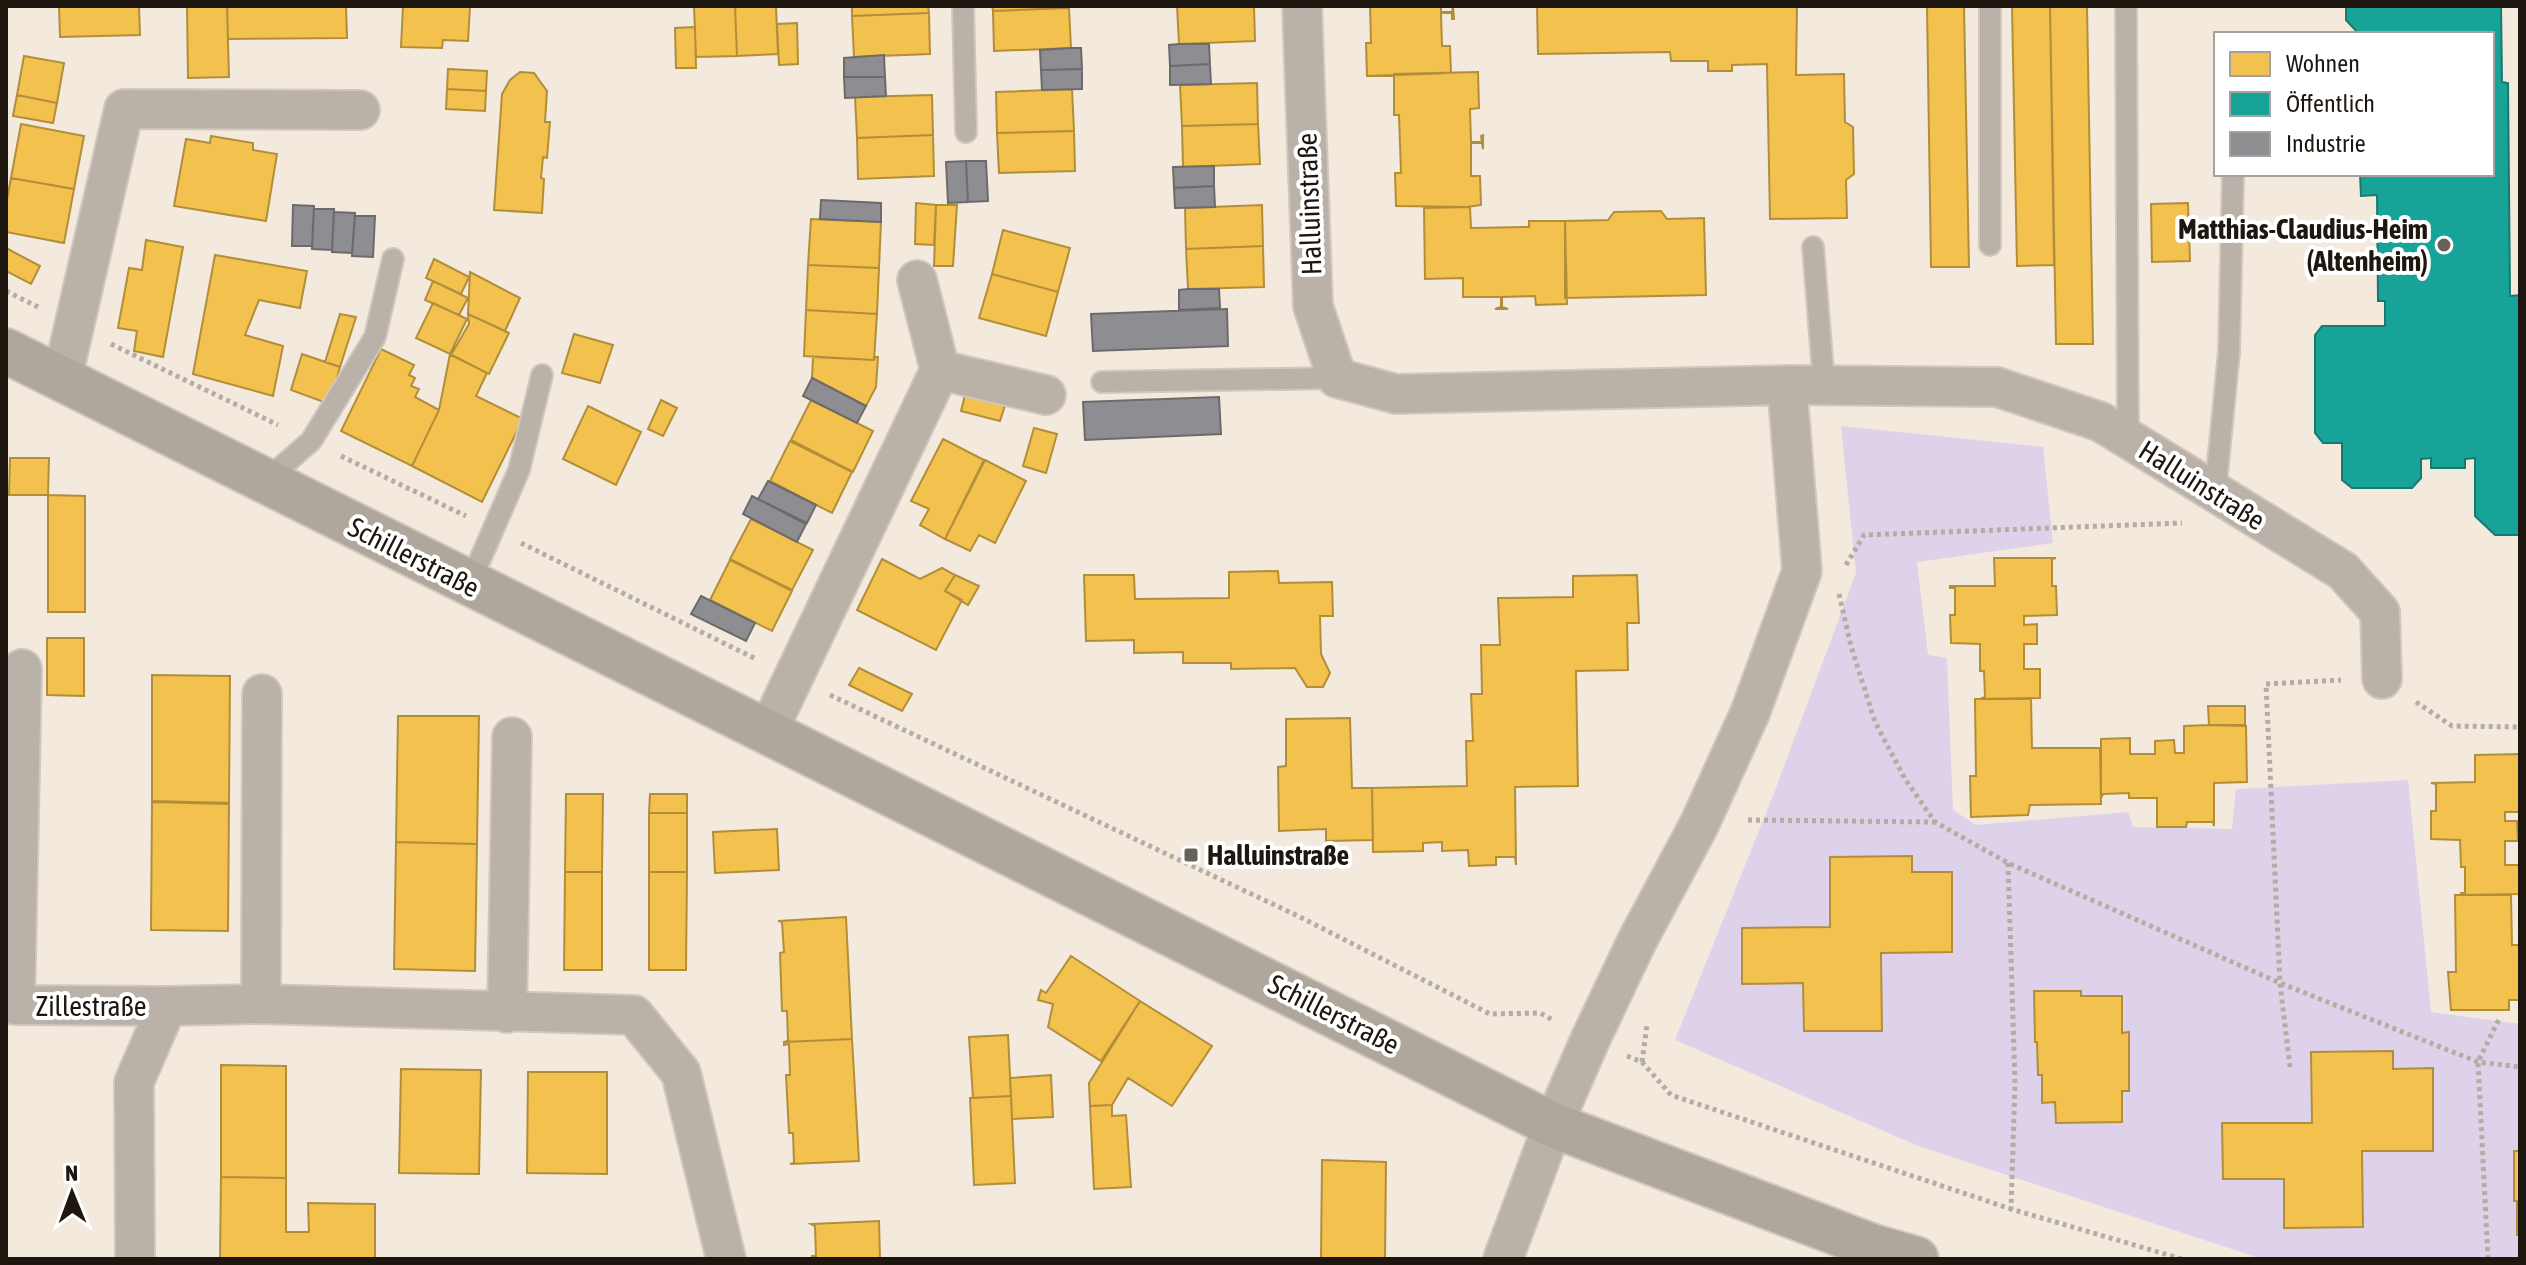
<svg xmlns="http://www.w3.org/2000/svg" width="2526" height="1265" font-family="'Asap Condensed',sans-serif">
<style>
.green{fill:#ddd2ea}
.homes{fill:#f2c14e;stroke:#b28e3b;stroke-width:2}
.public{fill:#17a398;stroke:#19796f;stroke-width:2}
.industry{fill:#8d8d92;stroke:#6c6a6b;stroke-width:2}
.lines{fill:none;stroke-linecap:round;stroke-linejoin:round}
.service-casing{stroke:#d0c7be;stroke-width:24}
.minor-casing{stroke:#d0c7be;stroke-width:42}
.secondary-casing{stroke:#d0c7be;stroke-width:48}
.path{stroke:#b3ada4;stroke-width:5;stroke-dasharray:4 4;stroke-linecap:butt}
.service{stroke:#bab2a9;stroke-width:20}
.minor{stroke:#bab2a9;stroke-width:38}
.secondary{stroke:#b0a79c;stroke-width:44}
.poi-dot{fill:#696057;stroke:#fff;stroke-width:3}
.labels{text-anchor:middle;stroke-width:8;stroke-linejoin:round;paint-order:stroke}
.street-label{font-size:28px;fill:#1e170f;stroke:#fff}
.poi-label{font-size:28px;font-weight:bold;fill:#1e170f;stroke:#fff;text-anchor:end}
</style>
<rect width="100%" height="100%" fill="#f4e9dd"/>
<path class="green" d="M1841,426L2043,447L2053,543L1917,562L1928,655L1947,658L1953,810L1976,825L2128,812L2133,827L2232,829L2236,789L2408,780L2431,1012L2520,1024V1259H2262L1916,1145L1675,1040L1774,793L1856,573Z"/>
<path class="homes" d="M59,6H139L140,35L60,37Z
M187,6H227L229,77L188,78Z
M227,6H346L347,38L228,39Z
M403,6H470L468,41L443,40L442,48L401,47Z
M694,6H735L737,56L696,57Z
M735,6H776L778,54L737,56Z
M852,6H928L929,13L852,16Z
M992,6H1069V8L993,11Z
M1177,6H1254L1255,41L1179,44Z
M1370,6H1441V12H1452L1453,6L1454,19H1452V13H1441L1442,46H1450L1451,73L1367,76L1366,43H1371Z
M1537,6H1797L1796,75L1844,74L1845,122L1853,127L1854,174L1846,180L1847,218L1770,219L1767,64L1732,65V71H1708V61H1671L1670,52L1538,54Z
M1927,6H1964L1969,267H1931Z
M2012,6H2050L2054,265L2017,266Z
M2050,6H2087L2093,344H2056Z
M1069,8L1071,48L994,51L993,11Z
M929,13L930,54L854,57L852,16Z
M797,23L798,64L779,65L777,24Z
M695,27L696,68H676L675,28Z
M24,56L64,63L57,103L17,95Z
M448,69L487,71L486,91L447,89Z
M520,72L534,73L547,91L545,122H550L547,158L543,157L541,178L544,179L542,213L494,210L502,94L510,80Z
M1478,72L1479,108L1470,109L1471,142H1482L1481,136L1483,135V149L1482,143H1471V176H1480L1481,205L1467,207L1396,206L1395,173H1401L1399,115H1394V74Z
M1257,83L1258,124L1182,126L1180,85Z
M447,89L486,91L485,111L446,109Z
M1072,89L1074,131L997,133L996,92Z
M17,95L57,103L53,123L13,116Z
M932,95L933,135L857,138L855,97Z
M21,124L84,136L74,189L11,178Z
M1258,124L1260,164L1183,167L1182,126Z
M1074,131L1075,171L999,173L997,133Z
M933,135L934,176L858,179L857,138Z
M211,136L253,143V150L277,154L266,221L174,206L186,139L210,143Z
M11,178L74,189L64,243L6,232V205Z
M916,203L936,205L934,245L915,244Z
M2188,203L2190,261L2152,262L2151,204Z
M936,205H957L953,266H934Z
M1262,205L1263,246L1186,249L1185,208Z
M1470,207L1471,228L1529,227V221H1565L1567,304L1536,305L1535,296L1502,297V307L1508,309H1495L1501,307V297H1463V278L1425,279L1424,208Z
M1661,211L1667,219L1704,218L1706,295L1565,298V221L1608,220L1614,212Z
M811,219L881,222L879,268L808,265Z
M1003,230L1070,248L1058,292L992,274Z
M146,240L183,247L163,357L134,351L137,331L118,328L129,268L142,270Z
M1263,246L1264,287L1188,289L1186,249Z
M6,248L40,266L31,284L6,271Z
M215,255L307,271L300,308L259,300L245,335L283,346L273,396L193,374Z
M434,259L469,277L461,294L426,278Z
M808,265L879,268L877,314L806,310Z
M470,272L520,298L505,331L468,314Z
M992,274L1058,292L1046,336L979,318Z
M433,281L468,298L459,315L425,300Z
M433,303L467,319L450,354L416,338Z
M806,310L877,314L874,360L804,356Z
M340,314L356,317L340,367L325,362Z
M468,314L509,333L489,374L451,355L469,324Z
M574,334L613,345L600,383L562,373Z
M381,349L414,365L409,375L415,378L411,386L419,389L415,397L439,410L412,466L341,431Z
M302,354L340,367L329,404L291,390Z
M450,354L487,373L476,396L523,419L482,502L412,466L439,410Z
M813,357L874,360L875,357H878L876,387L866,406L812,378Z
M966,391L1006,402L1000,421L961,411Z
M661,400L677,408L663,436L648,429Z
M811,400L873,431L853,472L791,440Z
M588,406L641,432L616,485L563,459Z
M1034,428L1057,434L1046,473L1023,466Z
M943,439L984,460L945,539L920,525L929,509L911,501Z
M790,441L852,472L832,513L770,481Z
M10,458H49L48,495H9Z
M985,460L1026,481L995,543L979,535L970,551L945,539Z
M48,495L85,496V612H48Z
M751,519L813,550L792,590L730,559Z
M1994,558H2056L2052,559V586H2056L2057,615L2024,616V625L2037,624V644H2024V669H2040V698L1980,699L1985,697L1984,671H1980V644L1951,643L1950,615H1955V588H1950V586H1995Z
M882,559L920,579L942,568L955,575L945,591L962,600L936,650L857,610Z
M730,560L792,591L772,631L710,600Z
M1278,571L1279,583L1332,582L1333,616H1320L1321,654L1330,673L1323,687H1307L1295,668L1231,669V663H1183V652L1134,653V640L1086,641L1084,575H1134L1135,599L1229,598V572Z
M955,575L979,586L968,605L945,591Z
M1637,575L1639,623H1627L1628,670L1576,671L1578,786L1515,787L1516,865L1515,857H1496V865L1469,866L1468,850L1442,851V842L1423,843V851L1373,852L1372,788L1467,786L1466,741H1473L1471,694H1482L1481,645H1500L1498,598L1573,597V576Z
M47,638H84V696L47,695Z
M859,668L912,694L902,711L849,685Z
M152,675L230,676L229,803L152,801Z
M1975,699H2031L2032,748H2100L2101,804L2030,805L2028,815L1971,817L1970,776H1976Z
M2208,706H2245V725H2209Z
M398,716H479L477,844L396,842Z
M1350,718L1352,788H1372L1373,840L1326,841V829L1279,831L1278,767L1286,766V719Z
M2209,725L2246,726L2247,782L2214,783V826L2213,822H2187L2186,827H2157V798H2129V793L2103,794L2101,798V739L2130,738V754H2155V741L2174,740L2175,753H2184V726Z
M2520,754V812H2505V821H2517L2518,841H2505V865H2520V894L2460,895L2461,893H2465V867H2461L2460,840L2431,839V811H2436V784L2431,783L2475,782V755Z
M566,794H603L602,872H565Z
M650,794H687V813H649Z
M152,802L229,804L228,931L151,930Z
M649,813H687V872H649Z
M777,829L779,870L715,873L713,832Z
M396,842L477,844L475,971L394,969Z
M1912,856V872H1952V952L1881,953L1882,1031H1804L1803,983L1742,984V928L1830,927V857Z
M565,872H602V970H564Z
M649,872H687L686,970H649Z
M2455,895H2511L2512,945H2520V1000H2509V1010H2451L2448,972H2456Z
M846,917L852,1039L784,1042L788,1041L787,1011H782L780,953L784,952L782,922L778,921Z
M1071,956L1140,1001L1101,1061L1048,1027L1053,1004L1038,1000L1041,990L1046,993Z
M2034,991H2081V996H2122V1033L2129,1032V1091H2122V1122L2056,1123L2055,1102L2042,1103V1075H2038L2037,1042H2035Z
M1140,1001L1212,1046L1172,1106L1128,1078L1112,1105L1090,1106L1089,1083Z
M1008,1035L1011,1096L973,1098L969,1037Z
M852,1039L859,1161L790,1164L794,1163L793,1133H789L786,1075H790L789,1044L784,1045V1042Z
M2393,1051V1069L2433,1068V1151H2362L2363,1227L2284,1228V1179H2223L2222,1123H2312L2311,1052Z
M221,1065L286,1066V1178L221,1177Z
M401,1069L481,1070L479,1174L399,1173Z
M528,1072H607V1174L527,1173Z
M1051,1075L1053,1117L1012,1119L1010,1078Z
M1011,1096L1015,1183L974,1185L970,1098Z
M1112,1105V1116L1126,1115L1131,1187L1094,1189L1090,1106Z
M2514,1151H2520V1235H2517V1201H2514Z
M1322,1160L1386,1162L1385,1259H1321Z
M221,1177L286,1178V1232H309L308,1203L375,1204V1259H220Z
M879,1221L880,1259H812V1256H816L815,1226L811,1224Z"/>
<path class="public" d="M2346,6H2501L2502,82L2508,83L2510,296L2520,295V535H2495L2475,516V458L2465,459V468H2431V458L2421,459V478L2412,488H2352L2342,480V443H2323L2315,433V335L2322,326H2385V301H2378L2377,195L2361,196L2360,174H2492V34H2359L2346,20Z"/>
<path class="industry" d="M1179,44H1209L1210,64L1170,66L1169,45Z
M1071,48H1081L1082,69L1041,70L1040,50Z
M884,55L885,77H844V58Z
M1210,64L1211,84L1170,85V66Z
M1082,69V89L1042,90L1041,70Z
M844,77H885L886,96L845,98Z
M966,161L968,202L948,203L946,162Z
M966,161H986L988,201L968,202Z
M1214,166V186L1174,188L1173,167Z
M1214,186L1215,207L1175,208L1174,188Z
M821,200L881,203V222L820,219Z
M293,205L314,206L312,246H292Z
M314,209H334L332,250L312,249Z
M334,212L355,213L352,253L332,252Z
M355,216H375L373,257L352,256Z
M1188,289H1219L1220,308L1179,310V290Z
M1227,309L1228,346L1093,351L1091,314Z
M812,378L866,406L857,423L803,396Z
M1219,397L1221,434L1085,440L1083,402Z
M768,481L816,505L807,523L758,499Z
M752,496L806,524L797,542L743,514Z
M701,596L755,623L746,641L691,614Z"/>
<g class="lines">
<g class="service-casing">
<path id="service" d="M963,6L966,132
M2126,6L2128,440
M1990,245V6
M1813,247L1824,385
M1102,382L1337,378
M264,482L311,441L375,337L393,259
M2215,494L2229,352L2233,174
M469,585L519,470L542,375"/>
</g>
<g class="minor-casing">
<path id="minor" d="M1302,6L1313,306L1337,378L1396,394L1787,385L1997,387L2101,422L2343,571L2380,612L2382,679
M917,280L940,370
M62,379L124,109L360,110
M22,669L15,1005L167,1006L261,1004L634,1015L681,1073L726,1259
M767,733L940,370L1046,395
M261,1004L262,694
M507,1013L512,737
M135,1259L134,1082L167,1006
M1503,1259L1553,1125L1590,1040L1637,941L1699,825L1750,713L1802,571L1787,385"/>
</g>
<g class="secondary-casing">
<path id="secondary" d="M6,351L1553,1125L1874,1247L1916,1259"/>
</g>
<path class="path" d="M6,291L38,307
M111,344L278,425
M341,456L466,516
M521,543L756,659
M1846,565L1864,535L2182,523
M1839,594L1851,646L1875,722L1905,779L1935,822L2008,863L2280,983L2478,1062L2520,1067
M830,695L1298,916L1490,1014L1540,1013L1553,1020
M2416,702L2452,726L2520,727
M1748,820L1935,822
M2008,863L2015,1083L2011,1209L2182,1259
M1627,1056L1642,1062L1671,1095L2011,1209
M1642,1062L1647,1025
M2290,1067L2280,983L2266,684L2341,680
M2488,1259L2478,1062L2499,1019"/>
<use href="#service" class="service"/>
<use href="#minor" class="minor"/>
<use href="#secondary" class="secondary"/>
</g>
<g class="poi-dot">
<circle cx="2444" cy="245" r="8"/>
<rect x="1183" y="847" width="16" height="16" rx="4"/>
</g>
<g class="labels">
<g class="street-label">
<text transform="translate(1309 204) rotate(-92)" y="10">Halluinstraße</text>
<text transform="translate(2202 485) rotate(32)" y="10">Halluinstraße</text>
<text transform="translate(414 557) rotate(27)" y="10">Schillerstraße</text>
<text x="91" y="1016">Zillestraße</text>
<text transform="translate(1334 1014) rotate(27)" y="10">Schillerstraße</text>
</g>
<g class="poi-label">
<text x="2428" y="239">Matthias-Claudius-Heim<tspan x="2428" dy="32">(Altenheim)</tspan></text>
<text x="1207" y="865" text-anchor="start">Halluinstraße</text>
</g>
</g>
<rect width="2526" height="1265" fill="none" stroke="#1e170f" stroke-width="16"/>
<rect x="2214" y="32" width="280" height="144" fill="#ffffff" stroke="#a5a29f" stroke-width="2"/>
<rect x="2230" y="52" width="40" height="24" fill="#f2c14e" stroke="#a5a29f" stroke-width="2"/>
<text x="2286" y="72" font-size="24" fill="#1e170f">Wohnen</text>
<rect x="2230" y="92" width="40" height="24" fill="#17a398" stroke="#a5a29f" stroke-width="2"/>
<text x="2286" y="112" font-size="24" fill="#1e170f">Öffentlich</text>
<rect x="2230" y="132" width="40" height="24" fill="#8d8d92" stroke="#a5a29f" stroke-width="2"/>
<text x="2286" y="152" font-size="24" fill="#1e170f">Industrie</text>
<g transform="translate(72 1193) rotate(359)" stroke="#ffffff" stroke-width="6" paint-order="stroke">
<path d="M0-6L14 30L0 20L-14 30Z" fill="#1e170f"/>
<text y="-12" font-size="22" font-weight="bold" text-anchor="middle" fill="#1e170f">N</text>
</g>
</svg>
